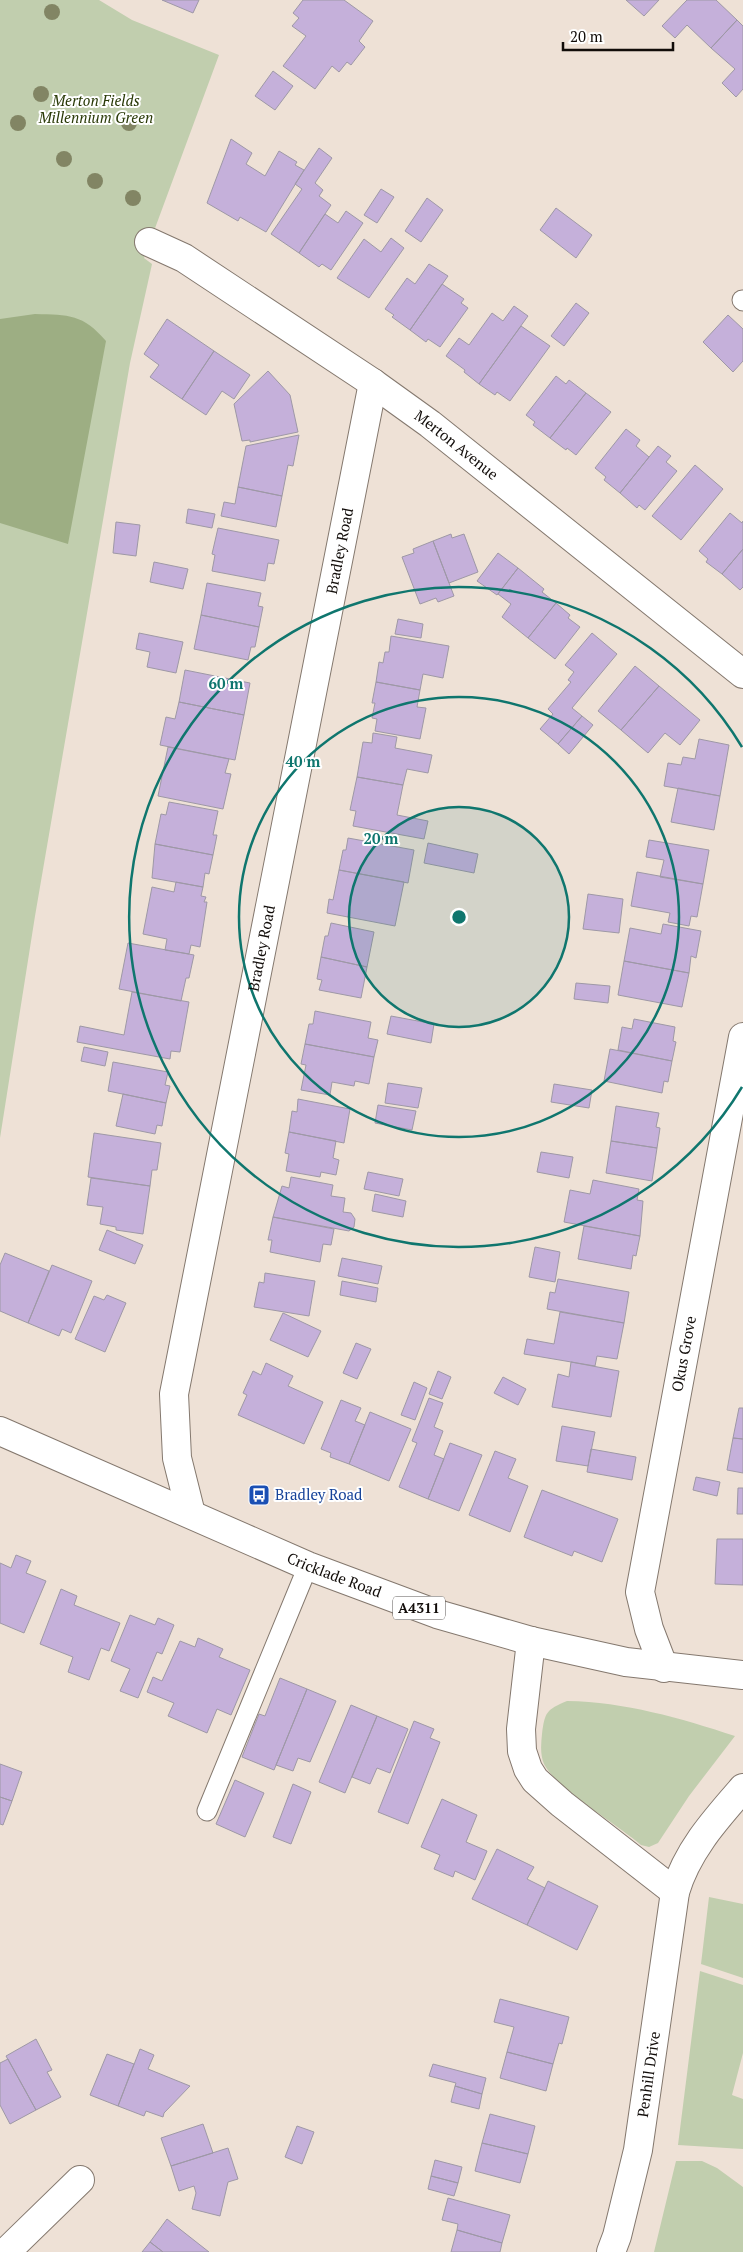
<svg xmlns="http://www.w3.org/2000/svg" width="743" height="2252" font-family="'PT Serif',serif">
<style>
.green{fill:#c1ceae}
.forest{fill:#9dae83}
.building{fill:#c5b0da;stroke:#9e98a6}
.lines{fill:none;stroke-linecap:round;stroke-linejoin:round}
.service-casing{stroke:#84786e;stroke-width:21}
.minor-casing{stroke:#84786e;stroke-width:30}
.primary-casing{stroke:#84786e;stroke-width:30}
.service{stroke:#fff;stroke-width:19}
.minor{stroke:#fff;stroke-width:28}
.primary{stroke:#fff;stroke-width:28}
.tree{fill:#828564}
.ring{fill:none;stroke:#0f766e;stroke-width:2.5}
.labels{text-anchor:middle;stroke-width:4;stroke-linejoin:round;paint-order:stroke}
.shield{fill:#fff;stroke:#585553;stroke-width:1}
.shield-label{font-size:14px;font-weight:bold;fill:#110c09}
.park-label{font-size:15px;font-style:italic;fill:#293906;stroke:#fff}
.street-label{font-size:15px;fill:#110c09;stroke:#fff}
.transit-label{font-size:15px;fill:#164399;stroke:#fff;text-anchor:start}
.centre{fill:#0f766e;stroke:#fff;stroke-width:2.5}
.ring-label{font-size:15px;text-anchor:middle;font-weight:bold;fill:#0f766e;stroke:#fff;stroke-width:4;stroke-linejoin:round;paint-order:stroke}
</style>
<rect width="100%" height="100%" fill="#eee1d6"/>
<path class="green" d="M0,0H99L132,20L219,55L144,258L152,264L130,363L35,916L0,1138Z
M567,1701C625,1702 680,1718 735,1736L689,1796L658,1843L649,1847L641,1845C618,1825 556,1788 544,1764C540,1754 541,1744 542,1734C545,1712 546,1710 567,1701Z
M709,1897L743,1904V1978L701,1964Z
M700,1971L743,1985V2053L732,2095L743,2099V2149L678,2145Z
M676,2161H702L717,2168L743,2187V2252H654Z"/>
<path class="forest" d="M35,314C69,315 83,314 106,341L68,544L0,523V319Z"/>
<path class="building" d="M162,0H199L193,13Z
M303,0H344L373,21L359,41L365,47L351,65L347,62L339,72L332,66L315,89L283,66L306,36L292,26L299,18L293,13Z
M626,0H659L644,16Z
M687,0H716L737,20L711,48L687,25L675,38L662,26Z
M737,20L743,26V89L736,97L722,83L735,69L711,48Z
M273,71L293,86L275,110L255,96Z
M231,139L252,153L246,164L265,176L279,151L297,162L295,165L304,170L266,232L240,217L238,221L207,203Z
M319,148L332,158L315,183L323,190L319,196L331,205L299,253L271,234L302,189L295,184Z
M381,189L394,197L377,223L364,215Z
M427,198L443,210L421,242L405,231Z
M556,208L592,235L576,258L540,230Z
M346,211L363,223L331,270L322,264L319,267L299,253L325,214L338,223Z
M391,238L404,248L369,298L337,278L364,239L381,252Z
M429,264L448,276L410,330L392,317L394,315L385,309L407,278L415,284Z
M442,284L464,299L461,303L468,308L440,347L428,339L426,342L410,330Z
M576,303L589,313L564,346L551,336Z
M514,306L528,316L479,384L464,372L465,370L446,356L459,338L469,345L492,313L503,321Z
M728,315L743,329V361L733,372L703,342Z
M167,319L214,351L182,399L150,377L159,365L144,354Z
M521,326L550,346L510,401L497,392L495,395L479,384Z
M214,351L250,375L234,399L222,391L206,415L182,399Z
M268,371L290,395L298,432L250,442V440L242,441L234,404Z
M556,376L566,384L569,380L586,393L550,438L533,425L535,422L526,415Z
M586,393L611,412L576,455L567,448L566,450L550,438Z
M626,429L640,440L636,446L649,457L620,493L604,480L606,477L595,468Z
M299,435L293,466L288,465L282,496L238,487L246,446Z
M658,446L671,456L666,462L677,471L645,510L639,505L637,508L620,493Z
M695,465L723,489L681,540L652,516Z
M238,487L282,496L276,527L221,516L224,502L235,504Z
M188,509L215,514L212,528L186,523Z
M730,513L742,523L743,521V549L722,574L706,562L708,559L699,551Z
M116,522L140,525L136,556L113,553Z
M218,528L279,540L274,564L268,563L265,581L212,571L215,555L212,554Z
M451,534L452,538L464,534L478,572L449,583L433,541Z
M433,541L454,596L438,602L436,598L420,604L402,557L414,553L413,549Z
M743,549V587L740,590L722,574Z
M498,553L518,568L497,595L477,581Z
M154,562L188,569L183,589L150,582Z
M518,568L544,589L542,592L556,603L528,638L502,617L511,604L498,594Z
M207,583L261,593L258,606L263,607L259,627L201,615Z
M556,603L570,615L568,618L580,627L555,659L528,638Z
M201,615L259,627L255,647H251L248,660L194,649Z
M398,619L423,624L421,638L395,634Z
M139,633L183,642L176,673L147,667L150,652L136,649Z
M592,633L617,654L572,708L582,716L558,744L540,729L553,714L548,709L571,682L568,680L574,672L565,665Z
M391,636L449,646L443,678L423,674L420,690L376,682L379,662L383,663L385,652H389Z
M635,666L659,686L621,730L598,711Z
M185,670L250,683L244,715L179,702Z
M376,682L420,690L417,707L426,708L420,739L375,731L377,719L372,718L375,703H372Z
M659,686L700,720L680,745L665,733L648,753L621,730Z
M179,702L244,715L235,760L160,745L166,717L175,719Z
M582,716L593,725L569,754L558,744Z
M373,733L397,737L395,748L432,755L428,773L407,769L403,785L357,777L363,742L372,743Z
M699,739L729,745L720,796L664,786L668,763L681,765L683,757L695,759Z
M168,747L229,759L225,773L231,774L223,809L158,796Z
M357,777L403,785L397,815L428,821L424,839L353,826L356,811L350,810Z
M678,788L720,796L714,830L671,822Z
M169,802L218,811L213,835H217L213,855L155,844L161,814L166,815Z
M348,838L414,850L408,883L339,870L343,850H346Z
M649,840L709,850L703,884L660,877L664,860L646,857Z
M428,843L478,854L474,873L424,863Z
M155,844L213,855L209,874L205,873L203,887L152,878Z
M339,870L404,882L395,926L327,913L329,899L333,900Z
M637,872L703,884L697,917L691,916L689,926L668,922L670,913L631,906Z
M176,882L203,887L201,896L206,897L204,902H207L200,947L191,945L189,954L165,950L167,939L143,934L152,887L174,892Z
M588,894L623,899L619,933L583,929Z
M331,923L374,932L367,967L321,957L325,936H328Z
M663,924L701,931L696,958L691,956L689,973L624,961L630,928L661,934Z
M128,943L194,955L189,978H186L181,1001L119,989Z
M321,957L367,967L361,998L319,990L322,980L317,979Z
M624,961L689,973L682,1007L618,995Z
M576,983L610,986L608,1003L574,999Z
M132,992L189,1002L180,1052L171,1051L170,1059L77,1042L80,1026L124,1035Z
M315,1011L371,1022L368,1038L378,1040L374,1057L305,1044L309,1024H313Z
M391,1016L434,1024L431,1043L387,1034Z
M634,1019L675,1027L673,1041L676,1042L672,1061L618,1050L622,1027L632,1029Z
M305,1044L374,1057L369,1084L355,1081L354,1086L332,1082L330,1095L301,1090L306,1065L301,1064Z
M84,1047L108,1052L105,1066L81,1061Z
M610,1049L672,1061L668,1082L664,1081L662,1093L604,1081Z
M113,1062L168,1072L165,1085L170,1086L166,1103L108,1091Z
M388,1083L422,1088L418,1108L385,1103Z
M554,1084L592,1090L589,1108L551,1102Z
M123,1094L166,1103L162,1126L157,1125L155,1134L116,1126Z
M298,1099L350,1109L344,1143L289,1132L292,1111L297,1112Z
M378,1105L416,1111L412,1130L375,1123Z
M616,1106L659,1113L656,1127L660,1128L657,1148L611,1141Z
M289,1132L336,1141L333,1158L339,1160L336,1175L321,1172L320,1177L286,1171L289,1154L285,1153Z
M94,1133L161,1143L157,1170H152L150,1186L88,1177Z
M611,1141L657,1148L652,1181L606,1173Z
M541,1152L573,1157L569,1178L537,1172Z
M368,1172L403,1179L399,1196L364,1189Z
M291,1177L333,1185L331,1196L345,1198L343,1212L351,1213L355,1219L354,1227L349,1231L273,1217L282,1186L289,1188Z
M91,1178L150,1186L143,1234L116,1230V1227L100,1224L103,1207L87,1205Z
M593,1180L639,1189L637,1200L643,1201L640,1236L564,1222L570,1190L590,1194Z
M375,1194L406,1201L403,1217L372,1211Z
M273,1217L334,1229L331,1245L323,1244L320,1262L270,1252L272,1240H268Z
M584,1226L640,1236L636,1256L633,1255L631,1269L578,1259Z
M107,1230L143,1245L135,1264L99,1250Z
M535,1247L560,1252L555,1282L529,1277Z
M5,1253L49,1271L28,1323L0,1311V1265Z
M342,1258L382,1266L378,1284L338,1276Z
M52,1265L92,1281L71,1333L62,1329L59,1336L28,1323Z
M265,1273L315,1281L309,1316L254,1307L259,1282L264,1283Z
M558,1279L629,1292L624,1323L547,1309L550,1292L555,1293Z
M342,1281L378,1288L376,1302L340,1295Z
M107,1295L126,1303L105,1352L75,1339L94,1296L104,1300Z
M560,1312L624,1323L617,1359L597,1356L595,1366L524,1354L527,1339L554,1344Z
M283,1313L321,1331L308,1357L270,1340Z
M356,1343L371,1349L357,1379L343,1373Z
M571,1362L619,1371L611,1417L552,1407L558,1374L569,1377Z
M266,1363L293,1376L288,1386L323,1402L304,1444L238,1415L247,1395L243,1393L253,1371L261,1375Z
M438,1371L451,1377L442,1399L429,1394Z
M503,1377L526,1389L518,1405L494,1393Z
M414,1382L427,1388L415,1420L401,1415Z
M429,1398L443,1403L434,1427L443,1431L434,1455L444,1459L428,1499L399,1487L417,1443L412,1441Z
M341,1400L361,1408L355,1421L365,1425L349,1464L330,1457L331,1453L321,1449Z
M739,1408H743V1439L733,1438Z
M370,1412L411,1429L389,1481L349,1464Z
M562,1426L595,1432L588,1466L556,1461Z
M733,1438L743,1439V1473L727,1470Z
M450,1443L482,1455L459,1511L428,1499Z
M591,1449L636,1457L632,1480L587,1472Z
M495,1451L516,1459L508,1478L528,1486L510,1532L469,1515Z
M696,1477L720,1482L717,1496L693,1490Z
M738,1488H743V1514H737Z
M542,1490L618,1519L602,1562L574,1551L572,1556L524,1537Z
M717,1539H743V1585L715,1584Z
M16,1555L31,1561L26,1573L46,1581L24,1633L0,1623V1563L11,1568Z
M61,1589L77,1596L74,1605L120,1623L109,1651L101,1648L89,1680L68,1672L73,1657L40,1644Z
M130,1615L155,1625L158,1618L174,1625L162,1654L157,1652L138,1698L120,1691L130,1669L111,1661Z
M198,1638L223,1649L219,1657L250,1670L231,1715L217,1709L207,1733L168,1716L174,1703L147,1692L153,1677L162,1681L180,1641L195,1647Z
M280,1678L307,1689L274,1770L242,1757L259,1714L265,1716Z
M307,1689L336,1701L310,1762L298,1758L293,1771L276,1765Z
M351,1705L377,1716L345,1793L319,1782Z
M377,1716L408,1729L390,1773L377,1768L370,1784L352,1777Z
M414,1721L434,1729L430,1738L440,1742L408,1824L378,1812Z
M0,1764L22,1772L12,1801L0,1797Z
M235,1780L264,1793L245,1837L216,1824Z
M293,1784L311,1792L291,1844L273,1837Z
M0,1797L12,1801L3,1825L0,1824Z
M442,1799L477,1815L466,1842L487,1851L475,1880L455,1871L453,1877L434,1869L440,1855L421,1847Z
M497,1849L534,1867L527,1879L545,1888L527,1925L472,1899Z
M548,1881L598,1906L577,1950L527,1925Z
M500,1999L569,2017L562,2044L559,2043L553,2064L507,2052L514,2027L494,2022Z
M36,2039L52,2070L47,2072L61,2097L36,2110L6,2056Z
M140,2049L154,2055L148,2069L190,2086L164,2113L163,2117L146,2111L144,2116L118,2106Z
M507,2052L553,2064L546,2091L500,2078Z
M107,2054L134,2064L118,2106L90,2095Z
M8,2059L36,2110L10,2124L0,2105V2063Z
M433,2064L486,2078L482,2094L455,2086L456,2083L429,2076Z
M455,2086L482,2094L479,2109L451,2102Z
M490,2114L535,2126L528,2154L482,2143Z
M203,2124L213,2153L171,2166L161,2138Z
M297,2126L314,2132L302,2164L285,2157Z
M482,2143L528,2154L520,2183L475,2171Z
M228,2148L238,2179L228,2182L220,2216L192,2209L196,2193L194,2186L179,2191L171,2166Z
M435,2160L462,2167L458,2183L431,2176Z
M431,2176L458,2183L454,2196L428,2189Z
M448,2198L510,2215L502,2243L457,2230L458,2224L442,2220Z
M167,2219L209,2252H163L150,2242Z
M457,2230L502,2243L500,2252H451Z
M150,2242L163,2252H142Z"/>
<g class="lines">
<g class="service-casing">
<path id="service" d="M742,300L743,301
M207,1811L308,1566"/>
</g>
<g class="minor-casing">
<g id="minor">
<path id="s1" d="M149,242L184,258L373,383L430,424L743,674"/>
<path id="s2" d="M191,1514L177,1458L174,1394L373,383"/>
<path d="M531,1641L521,1729L522,1751L528,1769L535,1780L562,1804L675,1892"/>
<path id="s3" d="M664,1668L649,1629L640,1592L743,1037"/>
<path d="M6,2252L80,2180"/>
<path id="s4" d="M611,2252L617,2236L638,2150L675,1892C687,1851 715,1820 743,1788"/>
</g>
</g>
<g class="primary-casing">
<g id="primary">
<path id="s5" d="M0,1431L308,1566L437,1614L531,1641L626,1662L743,1675"/>
</g>
</g>
<use href="#service" class="service"/>
<use href="#minor" class="minor"/>
<use href="#primary" class="primary"/>
</g>
<g class="tree">
<circle cx="52" cy="12" r="8"/>
<circle cx="41" cy="94" r="8"/>
<circle cx="18" cy="123" r="8"/>
<circle cx="129" cy="123" r="8"/>
<circle cx="64" cy="159" r="8"/>
<circle cx="95" cy="181" r="8"/>
<circle cx="133" cy="198" r="8"/>
</g>
<circle cx="459" cy="917" r="110" fill="#0f766e" fill-opacity=".12"/>
<g class="ring">
<circle cx="459" cy="917" r="110"/>
<circle cx="459" cy="917" r="220"/>
<path d="M742 1087A330 330 0 1 1 742 747"/>
</g>
<defs>
<g id="bus-square" transform="scale(1.125)"><rect x="-9" y="-9" width="18" height="18" rx="4" fill="#1a4fb4" stroke="#fff"/><path d="M-5-6H5V4H4V6H2V4H-2V6H-4V4H-5ZM-3.5-4V0h7V-4ZM-3.5 1.2v1.5H-2V1.2ZM2 1.2v1.5H3.5V1.2Z" fill="#fff"/></g>
</defs>
<g fill-rule="evenodd">
<use href="#bus-square" x="259" y="1495"/>
</g>
<g class="labels">
<rect class="shield" x="393" y="1596.5" width="52" height="23" rx="4"/>
<g class="shield-label">
<text x="419" y="1613">A4311</text>
</g>
<g class="park-label">
<text x="96" y="106">Merton Fields<tspan x="96" dy="17">Millennium Green</tspan></text>
</g>
<g class="street-label">
<text dy="5" stroke="none"><textPath href="#s1" startOffset="369">Merton Avenue</textPath></text>
<text dy="5" stroke="none"><textPath href="#s2" startOffset="981">Bradley Road</textPath></text>
<text dy="5" stroke="none"><textPath href="#s2" startOffset="576">Bradley Road</textPath></text>
<text dy="5" stroke="none"><textPath href="#s3" startOffset="322">Okus Grove</textPath></text>
<text dy="5" stroke="none"><textPath href="#s5" startOffset="364">Cricklade Road</textPath></text>
<text dy="5" stroke="none"><textPath href="#s4" startOffset="182">Penhill Drive</textPath></text>
</g>
<g class="transit-label">
<text x="275" y="1500">Bradley Road</text>
</g>
</g>
<circle cx="459" cy="917" r="8" class="centre"/>
<g class="ring-label">
<text x="226" y="689">60 m</text>
<text x="303" y="767">40 m</text>
<text x="381" y="844">20 m</text>
</g>
<path d="M563 42v8h110v-8" fill="none" stroke="#110c09" stroke-width="2.5"/>
<text x="570" y="42" font-size="15" fill="#110c09" stroke="#ffffff" stroke-width="4" paint-order="stroke">20 m</text>
</svg>
